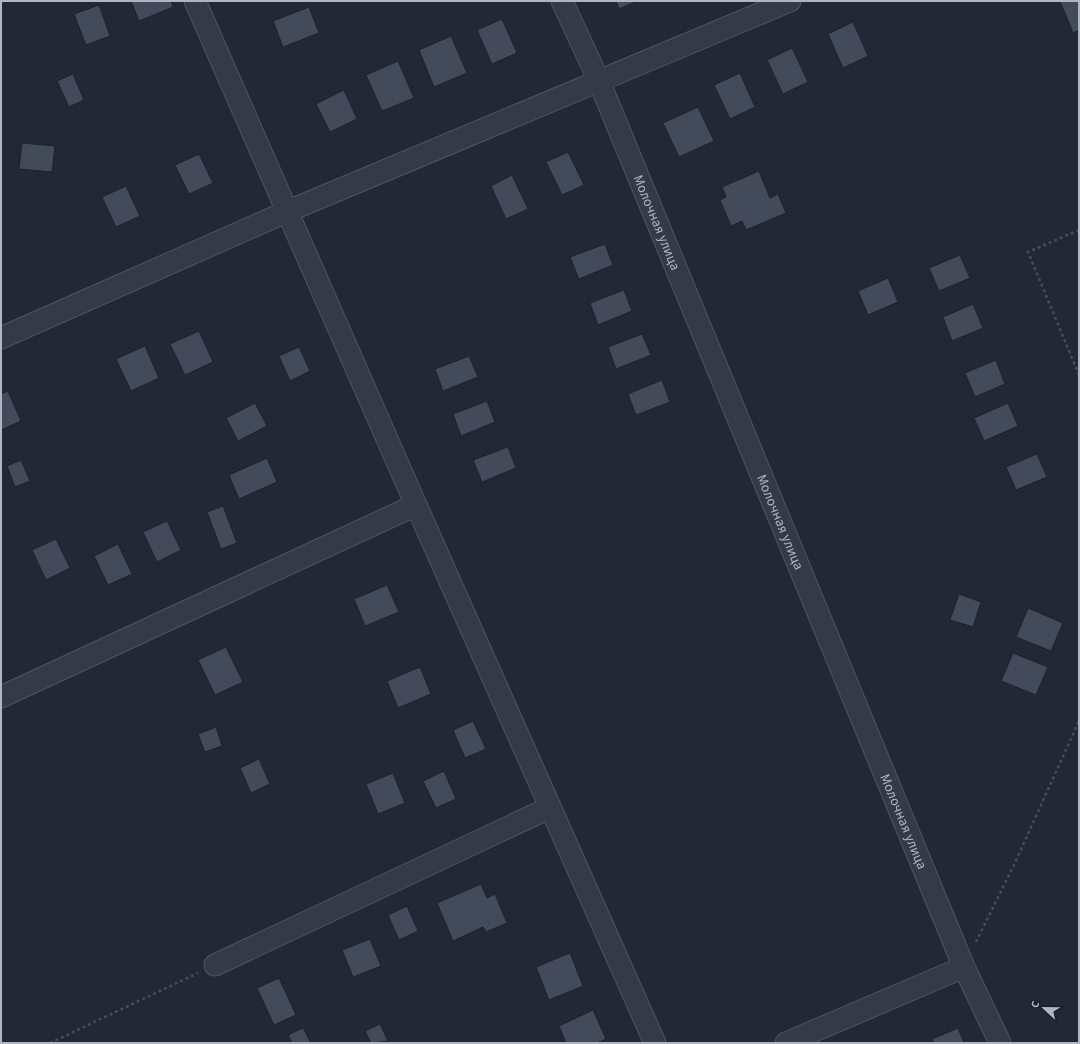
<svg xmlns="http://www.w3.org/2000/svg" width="1080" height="1044" font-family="'Source Sans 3',sans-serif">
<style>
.building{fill:#434b5a;stroke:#1c222d}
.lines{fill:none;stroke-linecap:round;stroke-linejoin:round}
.minor-casing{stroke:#4f5561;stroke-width:23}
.path{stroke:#415054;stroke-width:2.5;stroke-dasharray:3 3;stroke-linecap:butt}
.minor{stroke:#353a46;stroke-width:21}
.labels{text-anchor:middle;stroke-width:3.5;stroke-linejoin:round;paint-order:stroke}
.street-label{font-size:14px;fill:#afb5c3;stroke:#1a202b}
</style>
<rect width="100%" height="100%" fill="#222836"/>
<path class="building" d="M131,1H171L173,7L139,21Z
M616,1H638L619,9Z
M1060,1H1079V30L1073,33Z
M99,5L110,36L86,45L74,14Z
M309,7L319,33L283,47L273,21Z
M502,19L517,53L492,64L477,30Z
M853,22L868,56L843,68L828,34Z
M451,36L467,73L434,87L419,50Z
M792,48L808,82L783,94L767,60Z
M398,61L414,98L382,111L366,75Z
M740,73L755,107L730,119L714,85Z
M73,74L84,100L69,107L57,81Z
M344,90L357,119L330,132L316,104Z
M698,107L714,141L679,157L663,123Z
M22,143L55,146L52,172L19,169Z
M568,152L584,185L562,195L546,162Z
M199,154L213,183L189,194L175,165Z
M759,171L770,198L778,194L786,213L746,230L742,221L731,226L720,200L726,197L722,187Z
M512,175L528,209L506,219L491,186Z
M126,186L140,216L116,227L102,197Z
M605,244L613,265L579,279L570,257Z
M960,255L970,278L939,291L929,268Z
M888,278L898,302L868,315L858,291Z
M624,290L632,311L598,325L590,303Z
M973,304L983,328L952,341L943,317Z
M199,331L213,362L185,375L170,344Z
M642,334L651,355L616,369L608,347Z
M145,346L159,378L131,391L116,359Z
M299,347L310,371L290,381L279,356Z
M469,356L478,377L443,391L435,369Z
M996,360L1005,384L975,397L965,373Z
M662,380L670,402L636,415L628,394Z
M8,391L21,421L1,430V394Z
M487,401L495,422L461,436L453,414Z
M255,403L267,426L238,441L226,418Z
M1008,403L1018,426L984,441L974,418Z
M508,447L516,468L482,482L473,460Z
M1037,454L1047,477L1016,490L1006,467Z
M267,458L277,482L239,499L229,475Z
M21,460L30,481L15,487L7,466Z
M223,506L237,543L221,549L207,512Z
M167,521L181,550L157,562L143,532Z
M56,539L70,568L46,580L32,550Z
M118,544L132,574L108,585L94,556Z
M387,585L399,612L365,626L354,599Z
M959,594L981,602L973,627L950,620Z
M1028,608L1063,623L1051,651L1016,637Z
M226,647L243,682L215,695L198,660Z
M1013,653L1048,667L1036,695L1001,681Z
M420,667L431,694L398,708L387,681Z
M473,721L486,749L465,758L453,730Z
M216,727L222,746L205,752L198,734Z
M259,759L270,784L251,793L240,768Z
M444,771L456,799L436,808L423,781Z
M393,773L405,803L378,814L366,784Z
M481,884L487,898L495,894L507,923L486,932L483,927L453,941L437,903Z
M407,906L418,931L399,940L388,915Z
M370,939L381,966L353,977L342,950Z
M570,953L583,986L549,1000L536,967Z
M279,978L296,1015L274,1025L257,988Z
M593,1010L606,1039L597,1043H566L559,1026Z
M380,1024L388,1041L371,1043L365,1031Z
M303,1028L311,1043H292L288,1035Z
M958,1028L964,1043H934L932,1039Z"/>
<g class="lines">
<g class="minor-casing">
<g id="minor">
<path d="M195,1L416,505L655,1043"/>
<path id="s1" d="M562,1L599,81L964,967L1000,1043"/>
<path d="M1,338L286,212L790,1"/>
<path d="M1,697L416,505"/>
<path d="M215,965L549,808"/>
<path d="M786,1043L964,967"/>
</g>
</g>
<path class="path" d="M1079,230L1028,252L1079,375
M976,942L1013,867L1079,721
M50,1043L198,973"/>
<use href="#minor" class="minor"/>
</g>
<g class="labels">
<g class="street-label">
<text dy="5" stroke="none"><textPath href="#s1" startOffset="241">Молочная улица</textPath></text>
<text dy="5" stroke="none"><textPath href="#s1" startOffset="565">Молочная улица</textPath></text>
<text dy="5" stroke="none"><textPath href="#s1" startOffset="889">Молочная улица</textPath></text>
</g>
</g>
<rect width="1080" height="1044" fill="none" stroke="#afb5c3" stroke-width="4"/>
<g transform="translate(1044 1008) rotate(292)" stroke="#1a202b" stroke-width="3" paint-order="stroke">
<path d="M0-3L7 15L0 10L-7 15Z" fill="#afb5c3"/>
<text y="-6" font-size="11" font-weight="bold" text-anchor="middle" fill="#afb5c3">С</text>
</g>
</svg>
